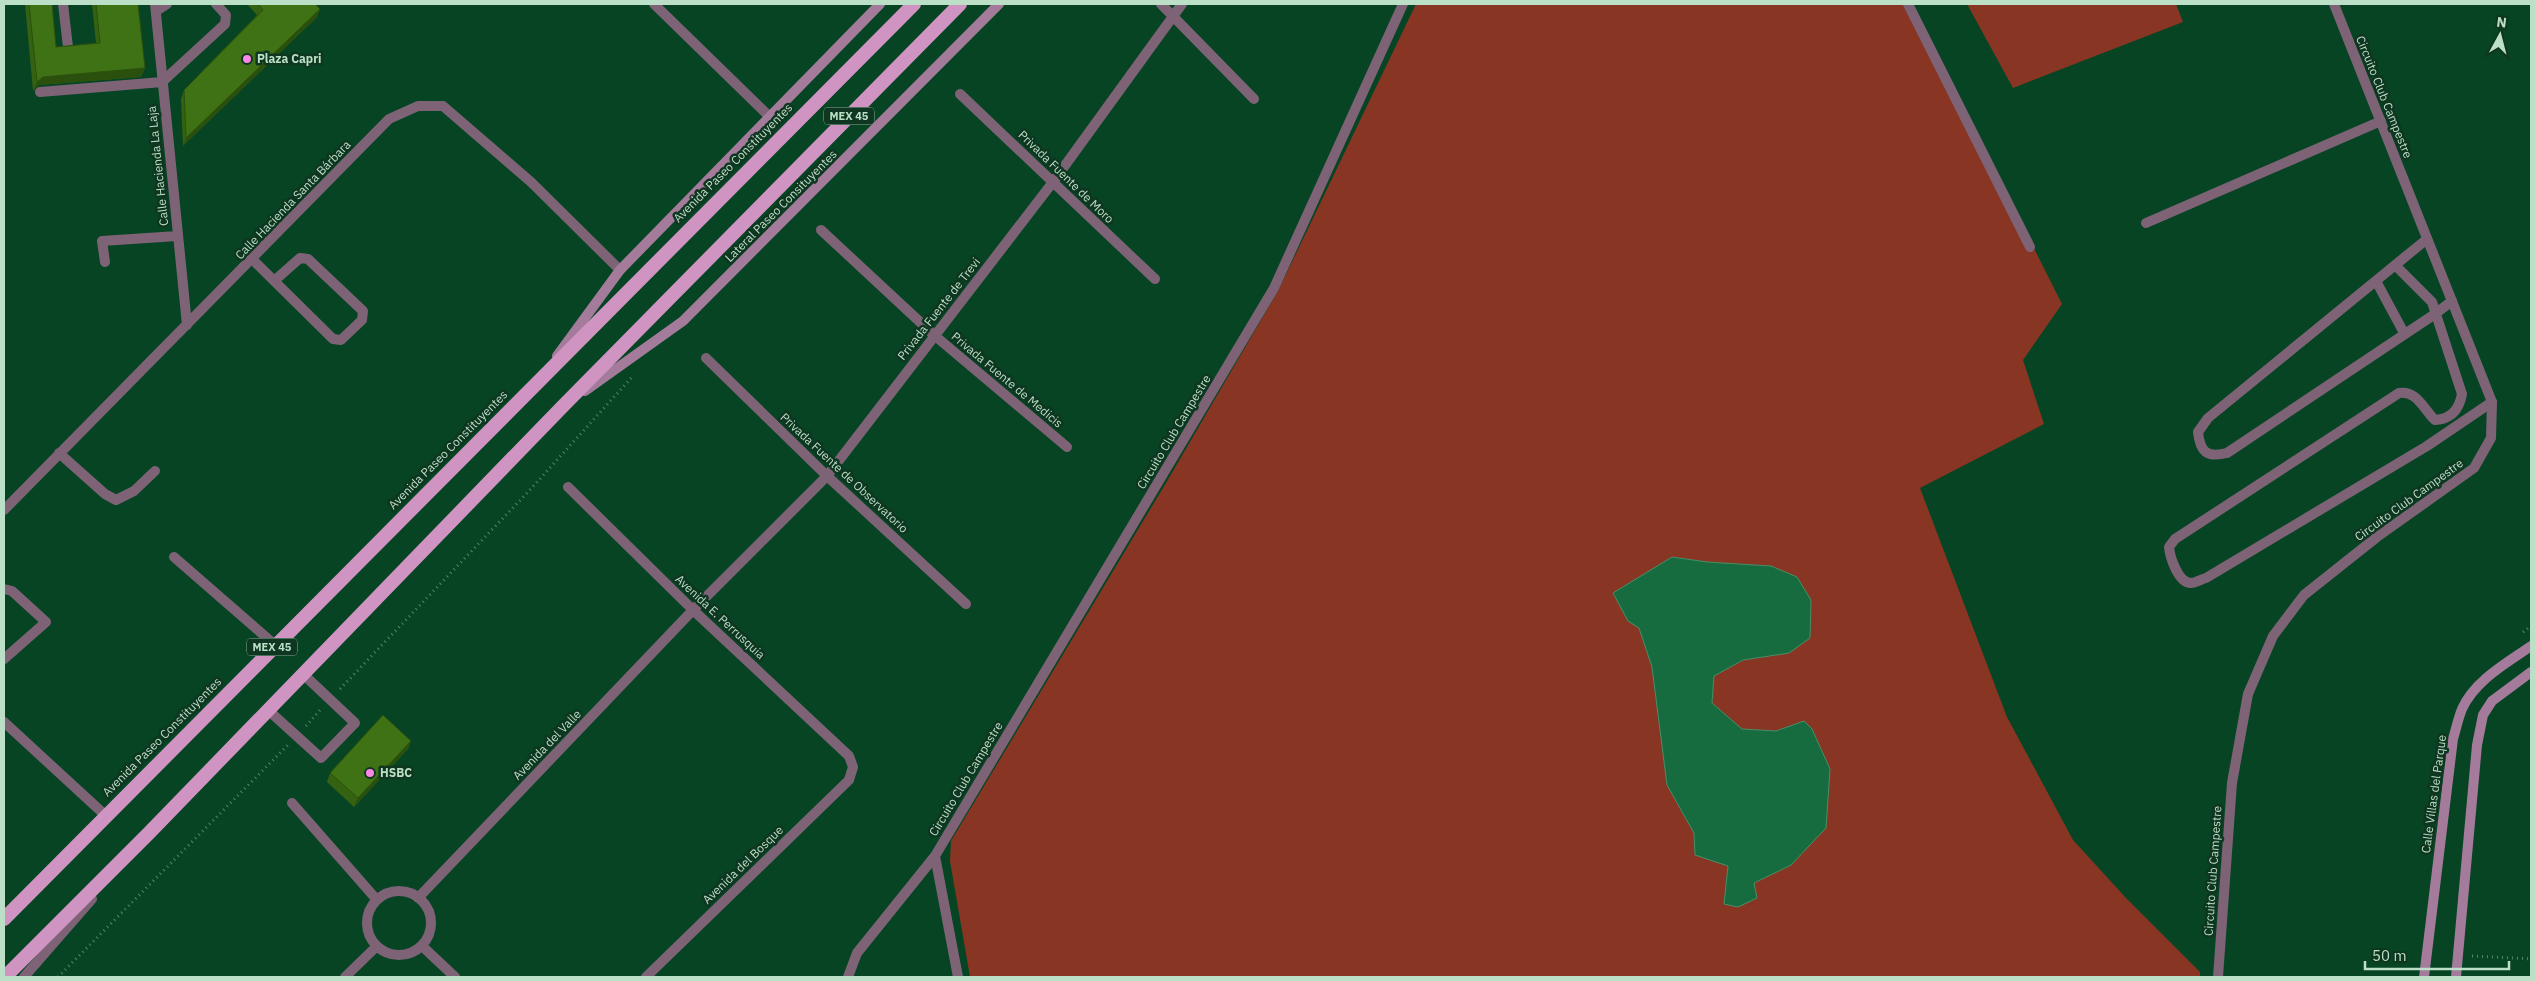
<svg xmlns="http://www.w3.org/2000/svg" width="2535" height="981" font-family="'IBM Plex Sans',sans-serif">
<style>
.green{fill:#883623;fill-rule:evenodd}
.water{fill:#176c3f;stroke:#488e68}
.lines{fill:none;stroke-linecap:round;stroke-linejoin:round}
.path{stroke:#55876a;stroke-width:3;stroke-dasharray:1 4;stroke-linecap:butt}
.service{stroke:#7e6377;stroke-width:10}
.minor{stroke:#7e6377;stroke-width:10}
.tertiary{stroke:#7e6377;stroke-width:10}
.secondary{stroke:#a47b9b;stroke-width:10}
.trunk{stroke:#d094c2;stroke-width:14}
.wall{fill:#356211}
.shaded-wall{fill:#2b500e}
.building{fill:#3e7214;stroke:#2b500e}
.poi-dot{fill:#fb87e5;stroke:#0f3620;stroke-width:2}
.labels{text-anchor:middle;stroke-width:5;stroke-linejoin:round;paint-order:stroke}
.shield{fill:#0f3620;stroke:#88ac95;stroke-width:1}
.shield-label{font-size:11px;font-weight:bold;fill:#bcdfc7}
.poi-label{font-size:12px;font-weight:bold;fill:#bcdfc7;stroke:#0f3620;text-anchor:start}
.street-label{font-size:12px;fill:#bcdfc7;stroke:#0f3620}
</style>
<rect width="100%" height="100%" fill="#064424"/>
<path class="green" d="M1416,4H1911L2062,304L2023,360L2044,424L1920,488L2007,717L2073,840L2126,898L2200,972V977H970L950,861L951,841L1166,483L1278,291ZM1672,557L1707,562L1789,653L1743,660L1714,676L1712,703L1741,729L1776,731L1805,721L1791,865L1754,883L1724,903L1728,866L1695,855L1694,833L1667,785L1652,667L1639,628L1657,567Z
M1967,4H2176L2183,22L2013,88Z"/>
<path class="water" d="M1672,557L1707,562L1771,566L1797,577L1811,600L1810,638L1789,653L1743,660L1714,676L1712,703L1742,729L1776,731L1804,721L1812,729L1830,769L1826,828L1791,865L1754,883L1757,898L1738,907L1724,904L1728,866L1695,855L1694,833L1667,785L1652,667L1639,628L1628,621L1613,593Z"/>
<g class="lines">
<path class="path" d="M2523,632L2531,626
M340,689L528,492L633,376
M306,726L320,710
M2472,956L2531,959
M58,977L288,745"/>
<path class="service" d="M63,4L68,47
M1908,4L2030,247
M156,11L167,4
M162,82L225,24L226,15L216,4
M2146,223L2381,121
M2427,239L2208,418L2198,432C2200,452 2207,458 2227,453L2435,314L2452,301
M252,259L333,339L341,340L362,320L363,311L308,259L300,258L274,281
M2395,265L2432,302L2462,394C2459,410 2451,419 2435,420C2424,410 2417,390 2399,393L2175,539L2169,547C2170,557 2178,583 2191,583C2195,583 2202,579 2206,578L2427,446L2492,402
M2376,281L2404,333
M174,557L275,645
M4,589L12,591L46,622L4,659
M268,710L321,758L355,723L303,674
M4,722L105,815"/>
<path class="minor" d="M155,4L187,325
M654,4L770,117
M1161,4L1254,99
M40,92L162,82
M960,94L1155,279
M821,230L934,335L1067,447
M105,262L102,241L177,236
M706,358L827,476L966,604
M59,453L105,494L116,500L134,491L155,471
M568,487L693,610L849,756L853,767L849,780L646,977
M4,510L389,119L418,106H443L531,182L620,270
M292,803L377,900
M935,856L958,977
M367 923a32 32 0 1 1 64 0a32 32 0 1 1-64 0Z
M418,898L693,610L827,476L1053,182L1182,4
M422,946L455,977
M345,977L377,946
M848,977L857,953L935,856L1274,288L1403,4
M2218,977L2232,783L2248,694L2273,636L2304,595L2377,537L2474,468L2491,438L2492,402L2334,4"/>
<path class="tertiary" d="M24,977L92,899"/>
<path class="secondary" d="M557,356L620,270L880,4
M585,391L683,321L999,4
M2424,977L2453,739C2456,729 2458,719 2462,709C2475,680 2507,663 2531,646
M2456,977L2477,745L2483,715L2492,701L2531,672"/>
<path class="trunk" d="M4,919L914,4
M5,977L149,833L563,406L960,4"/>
</g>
<path class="wall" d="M25,4H52L56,47L96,43L92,4H138L145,68L141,77L39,85L33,91Z
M247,4H315L320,9L317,17L183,146L181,99L184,90L257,15Z
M411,741L408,749L354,807L327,782L330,773Z"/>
<path class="shaded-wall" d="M320,9L317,17L183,146L186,138Z
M145,68L141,77L39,85L33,91L37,82L43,77Z
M411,741L408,749L354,807L358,798Z"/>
<path class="building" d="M29,4H52L56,47L100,43L96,4H138L145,68L43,77L37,82Z
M258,4H315L320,9L186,138L184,90L263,10Z
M383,715L411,741L358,798L330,773Z"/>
<g class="poi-dot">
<circle cx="247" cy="59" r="5"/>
<circle cx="370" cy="773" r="5"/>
</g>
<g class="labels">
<g class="shield">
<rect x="824" y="107.5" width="50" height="17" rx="4"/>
<rect x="247" y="638.5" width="50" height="17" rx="4"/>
</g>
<g class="shield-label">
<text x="849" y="120">MEX 45</text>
<text x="272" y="651">MEX 45</text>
</g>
<g class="poi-label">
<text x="257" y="63">Plaza Capri</text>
<text x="380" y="777">HSBC</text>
</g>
<g class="street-label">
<text transform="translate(2384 97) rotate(68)" y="4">Circuito Club Campestre</text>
<text transform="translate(733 163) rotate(-45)" y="4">Avenida Paseo Constituyentes</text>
<text transform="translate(158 166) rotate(-96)" y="4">Calle Hacienda La Laja</text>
<text transform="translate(1066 177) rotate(44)" y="4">Privada Fuente de Moro</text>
<text transform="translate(293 200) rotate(-46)" y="4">Calle Hacienda Santa Bárbara</text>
<text transform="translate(781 206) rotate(-45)" y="4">Lateral Paseo Consituyentes</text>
<text transform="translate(939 309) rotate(-52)" y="4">Privada Fuente de Trevi</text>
<text transform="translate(1007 380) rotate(40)" y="4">Privada Fuente de Medicis</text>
<text transform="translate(1174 432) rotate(-59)" y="4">Circuito Club Campestre</text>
<text transform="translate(448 450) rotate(-45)" y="4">Avenida Paseo Constituyentes</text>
<text transform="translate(844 473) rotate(43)" y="4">Privada Fuente de Observatorio</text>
<text transform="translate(2409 500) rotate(-36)" y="4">Circuito Club Campestre</text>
<text transform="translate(720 617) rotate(43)" y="4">Avenida E. Perrusquia</text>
<text transform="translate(162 737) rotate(-45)" y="4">Avenida Paseo Constituyentes</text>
<text transform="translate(547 745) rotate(-46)" y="4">Avenida del Valle</text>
<text transform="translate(966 779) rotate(-59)" y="4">Circuito Club Campestre</text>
<text transform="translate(2434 794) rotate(-82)" y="4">Calle Villas del Parque</text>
<text transform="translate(743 865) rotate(-44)" y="4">Avenida del Bosque</text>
<text transform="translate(2213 871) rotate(-86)" y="4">Circuito Club Campestre</text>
</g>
</g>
<rect width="2535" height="981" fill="none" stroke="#bcdfc7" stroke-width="10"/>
<g transform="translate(2500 35) rotate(7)" stroke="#0f3620" stroke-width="4" paint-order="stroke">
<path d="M0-4L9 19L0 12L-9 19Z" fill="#bcdfc7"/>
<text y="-8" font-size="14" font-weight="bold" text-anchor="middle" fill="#bcdfc7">N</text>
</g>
<path d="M2365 961v8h144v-8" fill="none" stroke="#bcdfc7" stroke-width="2.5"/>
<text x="2372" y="961" font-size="15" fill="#bcdfc7" stroke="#0f3620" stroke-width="4" paint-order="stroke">50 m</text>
</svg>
